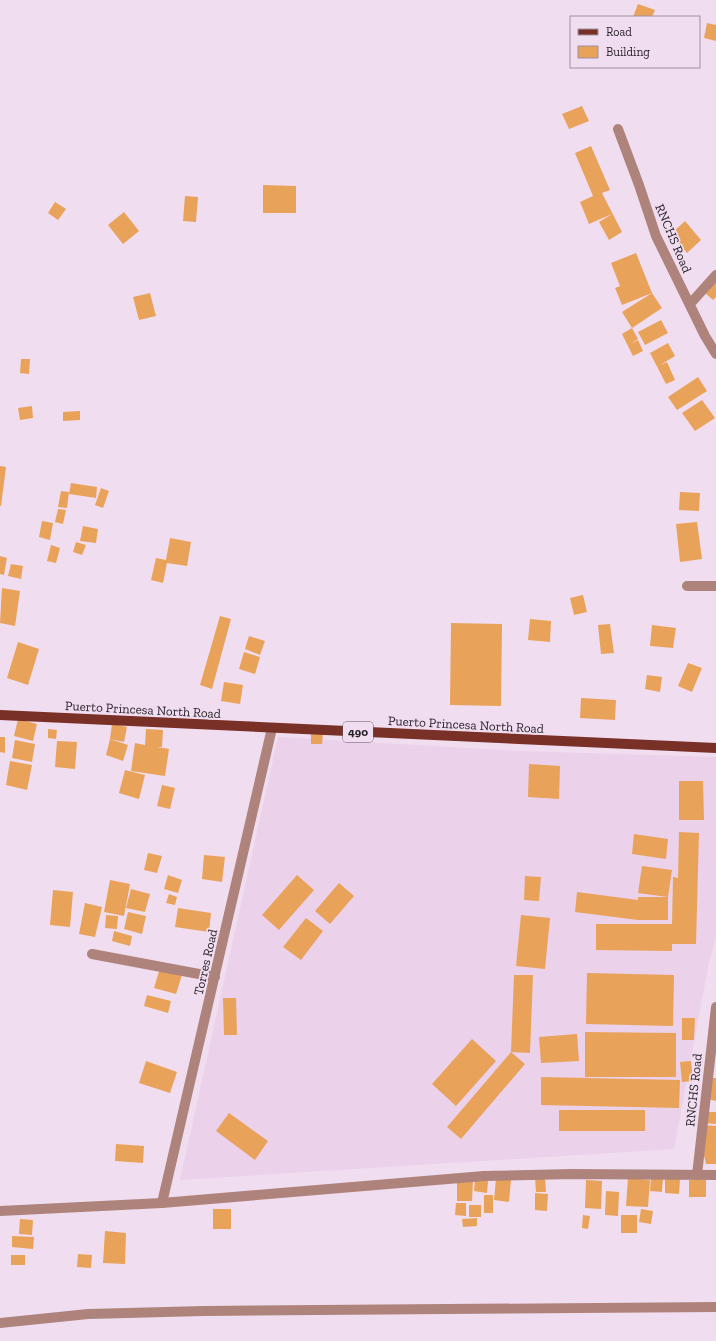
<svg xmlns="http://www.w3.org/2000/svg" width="716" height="1341" font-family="'Zilla Slab',serif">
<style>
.built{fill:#ebd1ea}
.building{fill:#e9a25a}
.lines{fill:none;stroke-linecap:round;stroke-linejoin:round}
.minor{stroke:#ae837b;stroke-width:10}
.tertiary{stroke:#ae837b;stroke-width:10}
.primary{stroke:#783027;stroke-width:10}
.labels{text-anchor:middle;stroke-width:3.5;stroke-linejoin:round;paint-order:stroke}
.shield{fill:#f1ddf0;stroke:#625762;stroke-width:1}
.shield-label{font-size:12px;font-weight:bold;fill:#251e25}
.street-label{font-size:13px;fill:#251e25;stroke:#f1ddf0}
</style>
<rect width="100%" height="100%" fill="#f1ddf0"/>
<path class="built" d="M278,737L519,751L716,757V937L708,967L674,1149L180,1180Z"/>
<path class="building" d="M638,4L655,10L652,17H633Z
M707,23L716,25V41L704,38Z
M582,106L589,121L569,129L562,114Z
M591,146L610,190L602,193L622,232L609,240L599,222L612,214L589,224L580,202L593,196L575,153Z
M263,185L296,186V213H263Z
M185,196L198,197L196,222L183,221Z
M55,202L66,209L58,220L48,213Z
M124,212L139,231L123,244L108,225Z
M685,221L701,240L687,253L671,234Z
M636,253L652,293L622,305L615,288L620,286L611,263Z
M716,282V297L713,300L704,292Z
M150,293L156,316L139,320L133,297Z
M652,293L662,308L632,328L622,312Z
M661,320L668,333L645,345L638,332Z
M632,328L638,339L630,344L638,340L643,351L633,356L622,334Z
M668,343L675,356L660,365L667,362L675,380L666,384L650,353Z
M21,359H30L29,374L20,373Z
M698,377L707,391L677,410L668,397Z
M702,400L715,418L695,431L682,413Z
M32,406L33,418L20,420L18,408Z
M80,411V420L63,421V412Z
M0,466L6,467L1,506H0Z
M71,483L97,487L96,498L69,494Z
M101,488L109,491L103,508L95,505Z
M61,491L69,492L67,508L58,507Z
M680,492L700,493L699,511L679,510Z
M58,509L66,510L63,524L55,522Z
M42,521L53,523L50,540L39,537Z
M697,522L702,559L680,562L676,524Z
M83,526L98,529L96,543L80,541Z
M170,538L191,542L187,566L167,563L163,583L151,580L156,558L166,560Z
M76,542L86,545L82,555L73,552Z
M51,545L60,548L56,563L47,561Z
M0,556L7,558L4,575L0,574Z
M11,564L23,566L21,579L8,576Z
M2,588L20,591L15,626L0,623Z
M583,595L587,612L574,615L570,598Z
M220,616L231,619L212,689L200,685Z
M530,619L551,621L550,642L528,640Z
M451,623L502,624L501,706L450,705Z
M610,624L614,653L601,654L598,625Z
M652,625L676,628L673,648L650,646Z
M249,636L265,641L260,655L245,649Z
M18,642L39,649L28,685L7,678Z
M244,652L260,657L255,674L239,669Z
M688,663L702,668L692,692L678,686Z
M647,675L662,677L660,692L645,689Z
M224,682L243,685L240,704L221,701Z
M581,698L616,700L615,720L580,718Z
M18,719L37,724L33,741L14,736Z
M112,724L127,727L124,742L110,739Z
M48,729L57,730L56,739L48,738Z
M146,729L163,730L162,747H157L169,749L165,776L131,771L135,743L145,745Z
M311,734H323L322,744H311Z
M0,737H5V753L0,752Z
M110,739L128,745L123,761L106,755Z
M15,740L35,744L32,762L12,758Z
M57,741L77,742L75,769L55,767Z
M10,761L32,765L27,790L6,785Z
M529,764L560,766L559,799L528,797Z
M125,770L145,775L139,799L119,793Z
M679,781H703L704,820H679Z
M162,785L175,788L170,809L157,806Z
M679,832L699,833L696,944H672V951L596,950V924H672L673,877L678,878Z
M634,834L668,839L666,859L632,854Z
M148,853L162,856L157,873L144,870Z
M204,855L225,857L222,882L202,879Z
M642,866L672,870L668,897L638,893Z
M168,875L182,880L178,893L164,889Z
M297,875L314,890L279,930L262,915Z
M525,876L541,877L539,901L524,900Z
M110,880L130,884L124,916L104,912Z
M339,883L354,896L330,924L315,911Z
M131,889L150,894L145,912L126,908Z
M53,890L73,892L70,927L50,925Z
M577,892L638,900V897H668V920H638L575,912Z
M169,894L177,897L175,905L166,903Z
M85,903L102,907L95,937L79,934Z
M178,908L211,913L209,932L175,927Z
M128,912L146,916L142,934L124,929Z
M106,915L118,916L117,929L105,928Z
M521,915L550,918L545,969L516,966Z
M306,918L323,931L301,960L283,947Z
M114,931L132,936L130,946L112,941Z
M160,968L182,975L176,994L154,988Z
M587,973L674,975L673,1026L586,1024Z
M514,975H533L530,1053L511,1052L525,1064L461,1139L447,1127L511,1052Z
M147,995L171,1001L168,1013L144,1006Z
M223,998H236L237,1035H224Z
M682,1018H695L694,1040H682Z
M585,1032L676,1033V1077H585Z
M577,1034L579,1061L541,1063L539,1037Z
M472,1039L496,1061L456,1106L432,1084Z
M146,1061L177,1072L170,1093L139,1083Z
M691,1061L693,1081L682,1082L680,1062Z
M541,1077L680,1080L679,1108L541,1105Z
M712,1078H716V1101L708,1099Z
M559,1110H645V1131H559Z
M705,1112H716V1124L704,1123Z
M229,1113L268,1141L255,1160L216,1131Z
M703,1125L716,1126V1164H706L702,1147Z
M116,1144L144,1146L143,1163L115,1161Z
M651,1177L663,1178L662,1192L650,1191Z
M496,1178L511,1180L509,1202L494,1200Z
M535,1178H545L546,1192H536Z
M628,1178L650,1180L648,1207L626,1206Z
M665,1179H680L679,1194L665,1193Z
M457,1180L473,1181L472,1201H457Z
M475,1180L488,1181L487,1193L474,1191Z
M586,1180L602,1181L601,1209L585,1208Z
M689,1180H706V1197H689Z
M606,1191L619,1192L618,1216L605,1215Z
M535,1193L548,1194L547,1211L535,1210Z
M484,1195H493V1213H484Z
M456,1203H466V1216L455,1215Z
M469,1205H481V1217H469Z
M213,1209H231V1229H213Z
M641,1209L653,1211L651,1224L639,1222Z
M583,1215L590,1216L588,1229L582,1228Z
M621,1215H637V1233H621Z
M477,1218V1226L463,1227L462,1219Z
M20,1219L33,1220L32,1235L19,1234Z
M105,1231L126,1233L125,1264L103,1263Z
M12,1236L34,1237L33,1249L12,1247Z
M78,1254L92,1255L91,1268L77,1267Z
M11,1255H25V1265H11Z"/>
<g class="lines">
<path class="minor" d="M618,129L639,185L656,236L705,336L716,354
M690,304L716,275
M687,586H716
M92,954L215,977
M697,1175L716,1007
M162,1203L272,728
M0,1323L88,1314L204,1311L716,1307"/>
<path class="tertiary" d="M0,1211L162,1203L484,1176L572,1174L716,1175"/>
<path class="primary" d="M0,715L716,748"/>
</g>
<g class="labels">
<rect class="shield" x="343" y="722" width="30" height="20" rx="3"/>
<g class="shield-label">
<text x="358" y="736">490</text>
</g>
<g class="street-label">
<text transform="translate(674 238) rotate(67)" y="5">RNCHS Road</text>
<text transform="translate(143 709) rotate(3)" y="5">Puerto Princesa North Road</text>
<text transform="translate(466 724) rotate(3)" y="5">Puerto Princesa North Road</text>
<text transform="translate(205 962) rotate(-77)" y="5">Torres Road</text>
<text transform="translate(693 1090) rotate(-84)" y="5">RNCHS Road</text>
</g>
</g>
<rect x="570" y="16" width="130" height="52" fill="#f1ddf0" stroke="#9f919f"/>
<rect x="578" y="29" width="20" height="6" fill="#783027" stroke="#9f919f"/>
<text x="606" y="36" font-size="12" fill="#251e25">Road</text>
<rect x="578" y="46" width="20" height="12" fill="#e9a25a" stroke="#9f919f"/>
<text x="606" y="56" font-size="12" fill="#251e25">Building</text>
</svg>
